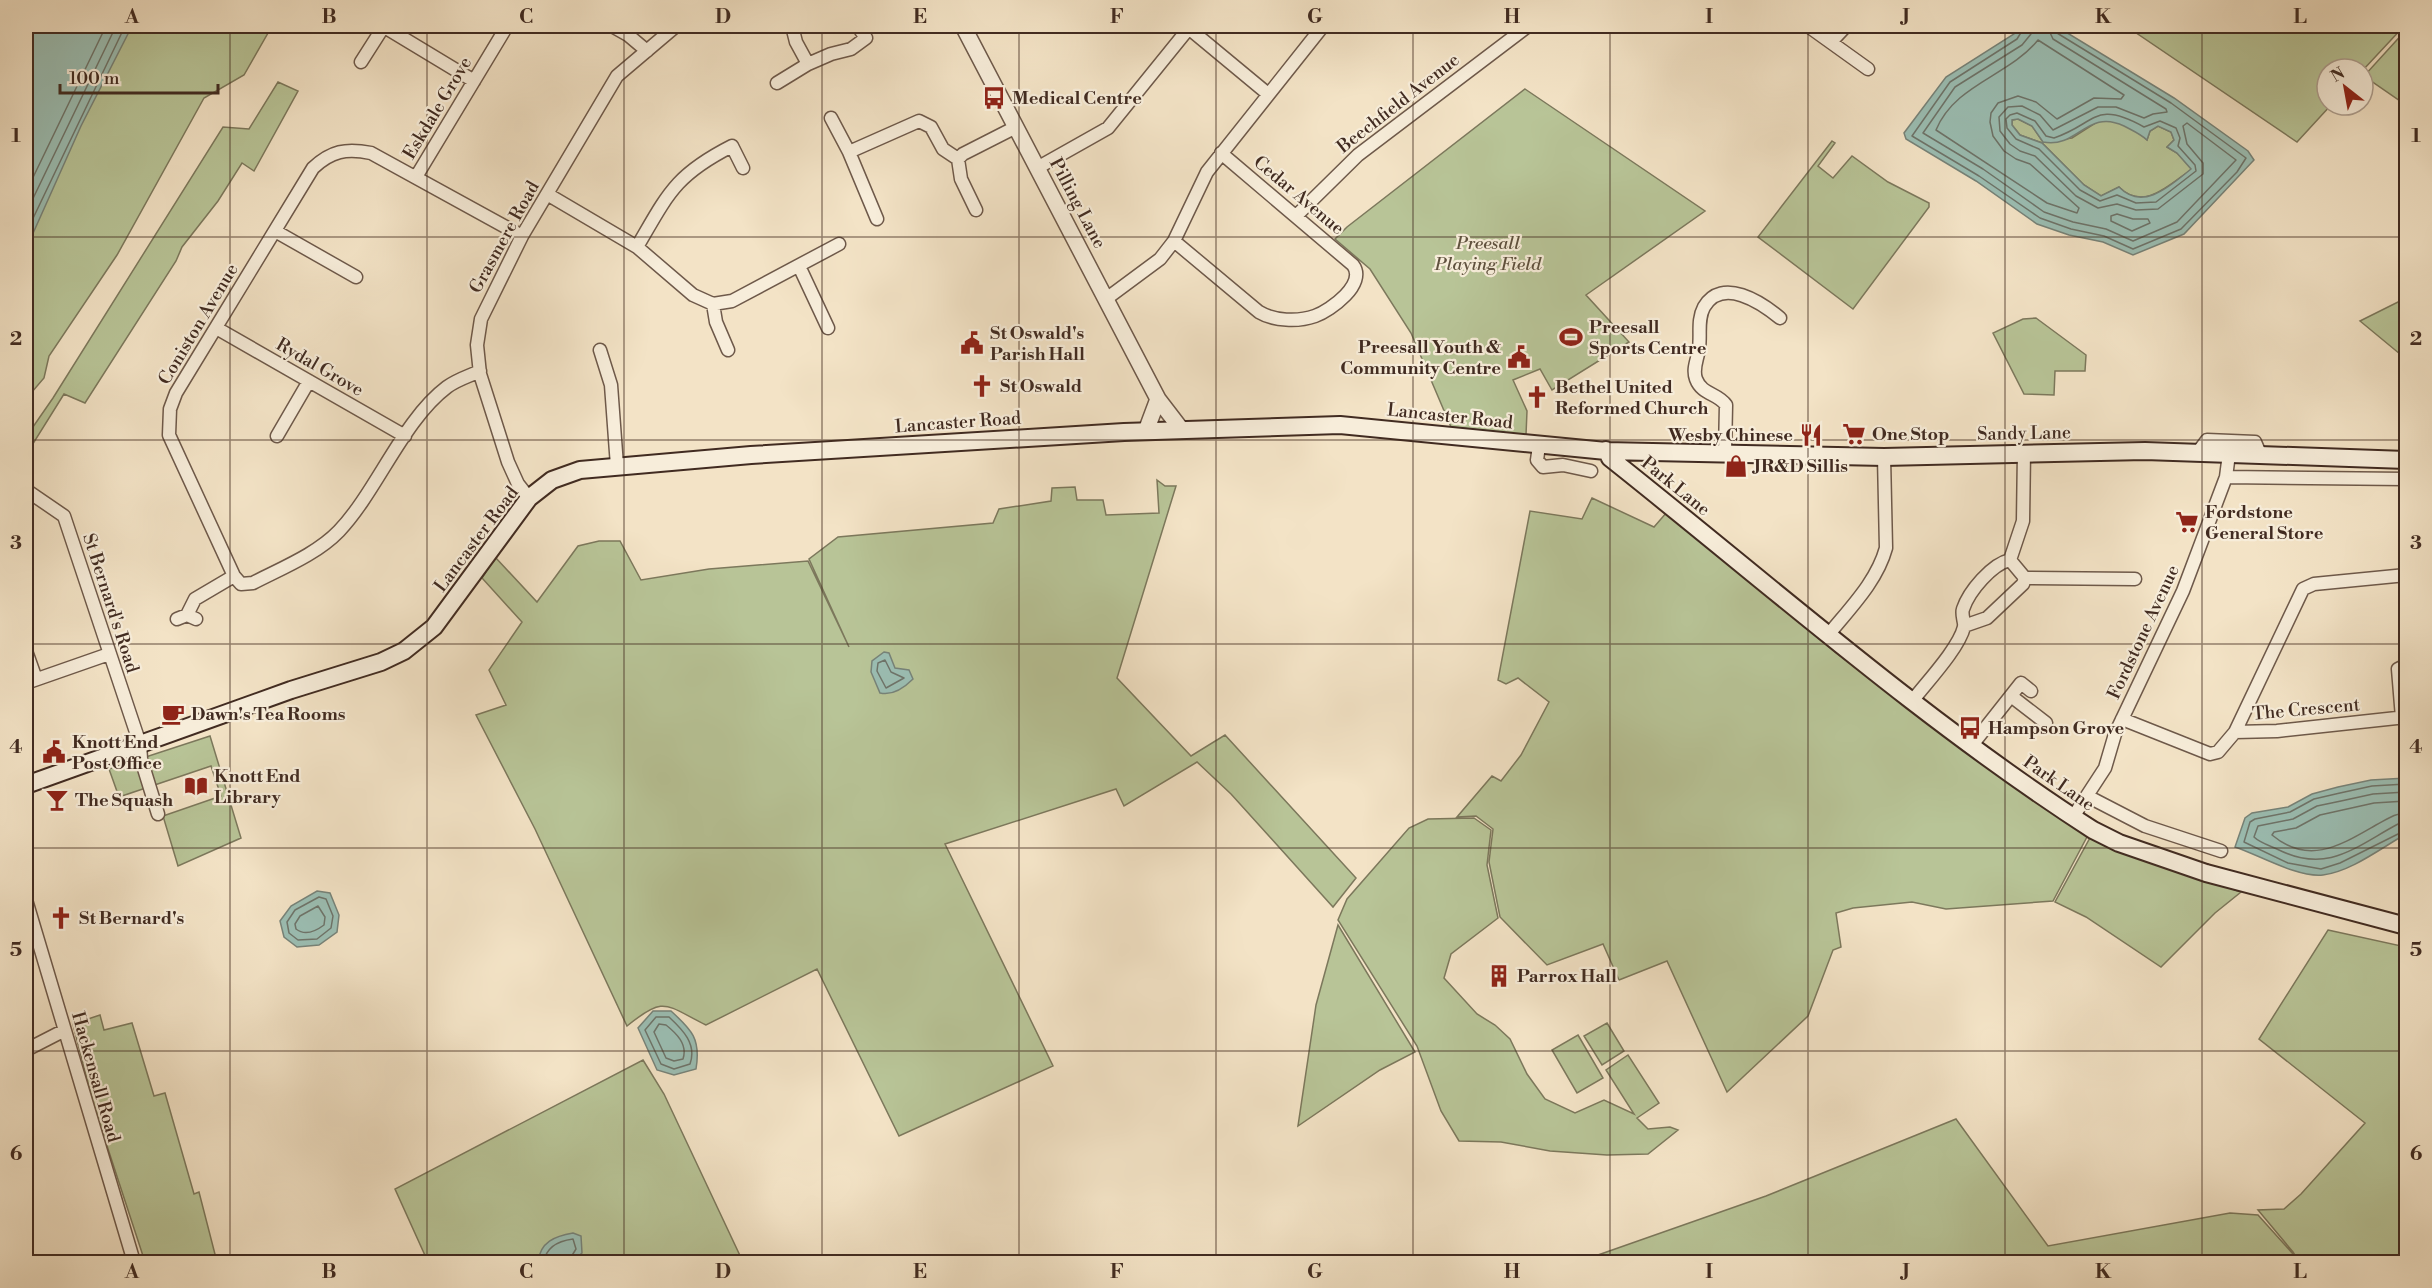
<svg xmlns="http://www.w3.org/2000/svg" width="2432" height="1288" font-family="'Libre Bodoni',serif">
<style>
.green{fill:#b8c497;stroke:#7c785c;stroke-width:1.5}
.water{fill:#9bbeb3;stroke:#778379;stroke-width:1.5;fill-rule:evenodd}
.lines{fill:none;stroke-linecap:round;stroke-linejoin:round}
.shore{stroke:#6e746a;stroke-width:1.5}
.minor-casing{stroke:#6e594a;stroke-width:15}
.tertiary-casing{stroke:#6e594a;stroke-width:18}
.secondary-casing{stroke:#412b21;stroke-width:20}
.minor{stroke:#f7edda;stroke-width:12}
.tertiary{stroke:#f7edda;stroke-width:15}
.secondary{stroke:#f7edda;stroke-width:16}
.grid{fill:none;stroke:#412b21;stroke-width:1.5;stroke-opacity:0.55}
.labels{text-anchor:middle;stroke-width:4.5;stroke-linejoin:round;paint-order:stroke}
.poi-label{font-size:18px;font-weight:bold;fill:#412b21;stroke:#f7edda;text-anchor:start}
.street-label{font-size:18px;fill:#412b21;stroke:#f7edda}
.park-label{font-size:18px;font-style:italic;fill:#5f513e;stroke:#f7edda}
.neatline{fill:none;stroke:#412b21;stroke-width:2}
.grid-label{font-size:20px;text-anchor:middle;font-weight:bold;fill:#412b21}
</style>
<rect width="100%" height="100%" fill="#f3e3c6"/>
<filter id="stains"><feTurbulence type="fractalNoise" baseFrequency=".00333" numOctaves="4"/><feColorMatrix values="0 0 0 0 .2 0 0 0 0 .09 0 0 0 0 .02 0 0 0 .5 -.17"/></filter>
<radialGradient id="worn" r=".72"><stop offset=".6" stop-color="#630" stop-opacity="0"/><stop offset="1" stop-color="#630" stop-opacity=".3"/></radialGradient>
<path class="green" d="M26,26H272L244,75L204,98L117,255L49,356L44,378L26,399Z
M2126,26H2404L2363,70L2327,69V105H2331L2297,142Z
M2406,30V105L2364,76Z
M278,82L298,91L254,171L242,163L218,201L182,247L176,261L85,403L64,394L26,455V437L53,398L223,127L249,129Z
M1525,89L1705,211L1586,295L1629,342L1552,390L1540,369L1513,380L1527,411L1526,435L1451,427L1411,333L1370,269L1335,239L1347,227Z
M2018,119L2032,126L2043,142L2072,138L2100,120H2113L2137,131L2147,140L2150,131L2158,126L2171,132L2174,140L2167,147L2177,153L2192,169C2170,184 2144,212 2119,187L2101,196L2084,185L2042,143L2020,135L2012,125V120Z
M1832,141L1835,143L1818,166L1833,178L1852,156L1888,182L1929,203V207L1853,309L1758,237Z
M2406,298V359L2360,321Z
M2036,318L2086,355L2085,371H2055L2054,395L2024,394L1993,333L2023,319Z
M1157,480L1165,486H1176L1117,678L1191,756L1225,735L1356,878L1333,907L1231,794L1197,762L1124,806L1116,789L945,844L1053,1066L899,1136L817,969L706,1025C665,1005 665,995 627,1026L535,829L476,715L506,705L489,670L522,622L482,578L495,557L537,602L578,546L599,541H620L641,580L709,569L808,561L849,647L809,559L838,537L993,523L999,509L1051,501L1052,488L1075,487L1077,500H1103L1106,515L1159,513Z
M1592,498L1654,527L1667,512L1836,653L2088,835L2053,901L1946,909L1912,902L1853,908L1836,913L1841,947L1833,950L1808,1016L1727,1092L1667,961L1619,980L1603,944L1547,965L1500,917L1489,862L1493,829L1476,816L1457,817L1492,776L1501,781L1521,755L1549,702L1518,678L1506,684L1498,680L1530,511L1582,519Z
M210,736L241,838L178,866L163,816L221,796L211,766L119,797L109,769Z
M1474,818L1491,830L1487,865L1498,918L1451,954L1444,978L1477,1014L1495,1025L1510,1039L1527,1074L1545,1099L1575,1113L1604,1100L1634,1114L1606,1070L1628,1055L1659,1103L1637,1118L1648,1129L1670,1127L1678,1130L1648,1154L1607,1155L1550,1151L1501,1142L1459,1141L1441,1111L1417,1046L1338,920L1347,899L1409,828L1428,819Z
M2091,836L2172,868L2241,892L2215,913L2161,967L2086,917L2055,902Z
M1338,925L1415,1052L1380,1070L1298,1126L1316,1005Z
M2328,930L2406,947V984L2399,1009L2406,1012V1262H2299L2293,1252L2258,1210L2284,1209L2301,1194L2365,1123L2259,1039Z
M100,1015L104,1030L132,1023L154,1096L165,1093L194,1194L199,1192L217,1262H145L92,1100L73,1024Z
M1607,1023L1624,1051L1602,1065L1584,1036Z
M1578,1035L1603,1078L1577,1093L1552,1050Z
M643,1060L664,1094L743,1262H428L395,1189Z
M1956,1119L2048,1246L2230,1213L2258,1215L2293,1254L2297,1262H1578L1766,1196Z"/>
<path class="water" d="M26,26H132L81,126L26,249Z
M2021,26H2056L2174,98L2248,151L2254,160L2184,234L2133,255L2103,242L2069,235L2037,224L1976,181L1906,139L1904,133L1946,77L2014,34ZM2018,119L2032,126L2043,142C2078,149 2087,108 2124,126C2133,131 2139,133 2147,140L2150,131L2158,126L2171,132L2174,140L2167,147L2177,153L2191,169C2171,185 2143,212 2119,187L2101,196L2084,185L2042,143L2020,135L2012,125V120Z
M884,652L889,653L895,668L909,670L913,679C904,688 893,696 880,693L871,672L872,661Z
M2406,778V834C2381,848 2352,871 2323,875C2298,878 2259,855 2235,847L2245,818L2252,813L2288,807L2312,794L2338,787L2371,780Z
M317,891L330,893L339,915L337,932L319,945L297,947L284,937L280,921L291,906Z
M653,1011H671C692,1030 701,1039 696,1069L674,1075L657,1070L638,1028Z
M573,1233L581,1236L582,1253L572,1262H538C540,1242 555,1236 573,1233Z"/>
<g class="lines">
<path class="shore" d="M2025,26L2017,39L1950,82L1912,136L1979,176L2040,218L2071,229L2104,236L2133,249L2181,229L2237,172L2246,158L2171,103L2057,33L2054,26
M2032,26L2031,34L2022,45L1955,87L1923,133L1983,169L2044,212L2073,222L2106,229L2133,241L2177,222L2236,160L2187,123L2183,126L2187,144L2203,163V174L2158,209L2136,210L2117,204L2098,208L2076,196L2035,156L2020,151L2010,144L2000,131L1999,117L2008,107L2022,106L2040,115L2053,130L2098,107H2116L2144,118L2153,114L2167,112L2166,109L2053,39L2047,26
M2038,40L2124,95L2121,99L2094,98L2057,119L2036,102L2018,96L1998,103L1991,113L1990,122L1993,136L2004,151L2016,159L2030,164L2079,208L2077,213L2047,203L1936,130C1955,84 2009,76 2038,40Z
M2017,113L2035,121L2046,136L2054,138C2096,124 2094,99 2144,127L2160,121L2176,128L2180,138L2178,146L2195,165L2196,171L2156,202L2136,203L2117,195L2100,201L2080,190L2039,149L2016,139L2007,128L2006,119L2010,115Z
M26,192L106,26
M26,213L116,26
M2117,214L2133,219H2148L2150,223L2132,231L2111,221V216Z
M26,233L125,26
M885,660L891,672L904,678L886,688L877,671L878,663Z
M2406,784L2372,786L2340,793L2314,799L2290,812L2255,819L2250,822L2244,842L2288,863L2321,869L2340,863L2406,830
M2406,792L2373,794L2341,801L2317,806L2293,819L2258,826L2254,837C2260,843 2271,846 2279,850C2328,874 2355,847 2398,824L2406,822
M2406,801L2374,803L2320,815L2296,828L2274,832L2272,835C2309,866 2341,845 2376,825C2386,820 2395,813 2406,813
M319,897L326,899L333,916L331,928L317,939L298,940L289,933L287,922L295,910Z
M318,906L325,917L324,925C316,931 305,936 296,929L295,924L300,916Z
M656,1017H669C683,1030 697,1044 690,1064L674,1069L661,1064L645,1030Z
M659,1024L666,1025C676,1033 688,1044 683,1059L674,1061L666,1058L654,1032Z
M544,1262C546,1247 558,1241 573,1239L576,1249L568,1262"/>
<g class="minor-casing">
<path id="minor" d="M383,26L474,81
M612,26L628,35L647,51
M792,26L796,42L808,64
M1186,26L1268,94
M1808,26L1868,69
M1831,42L1846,26
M361,62L384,26
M777,83L808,64L831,54L851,49L866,38L859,28
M831,118L849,152L877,219
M849,152L919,121L931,127L943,149L958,159
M958,159L963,154L1016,127
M958,159L961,179L976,210
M1037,168L1108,128L1189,28
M416,177L507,26
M547,194L637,247L693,295L713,304L716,322L728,350
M1297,215L1358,155L1528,26
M275,231L356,277
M1174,241L1259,312C1274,321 1298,322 1315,316C1331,310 1367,284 1353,265L1221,153
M637,247C668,194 675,175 732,146L743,168
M799,266L828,328
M1106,299L1160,259L1174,241L1207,172L1323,26
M713,304L732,301L839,244
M218,329L405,436
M600,350L611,385L617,466
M480,371C469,376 456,380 447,387C403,420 377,491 339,531C317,554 282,568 253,583L241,584L234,576L169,435L170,409L176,393L313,168C331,151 346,148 371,153L522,236
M277,436L309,381
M1539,446L1537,460L1543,467L1563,465L1591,471
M1725,452L1726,405C1718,393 1702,395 1696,379C1692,368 1698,359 1699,348C1701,334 1697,320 1704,307C1722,276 1762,303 1780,318
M2198,452L2207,440L2255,442L2261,456
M2226,477L2406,479
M26,490L64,516L140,744L141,759L158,814
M529,498L518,484L508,462L480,374L477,345L481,319L522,236L617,76L676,26
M2025,578L2135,579
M187,615L195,599L234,576
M177,619L187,615L196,619
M1964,626L1987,618L2023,584L2025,578L2010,560
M1829,634C1851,607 1877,581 1886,548L1884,457
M26,651L36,679
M26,683L109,654
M2011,696L2046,723
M1913,700C1927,682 1959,648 1964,627C1965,622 1961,615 1963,609C1969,591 1992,564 2010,560L2023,521L2024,452
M2402,718L2398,669L2406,665
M2122,719L2210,754L2218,752L2235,732L2277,731L2406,717
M2235,732L2303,589L2314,584L2406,575
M1972,745L2021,683L2031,691
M2087,796L2145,826L2221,851
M2073,817L2105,768L2115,734L2183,591L2226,477L2229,454
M26,900L134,1262
M26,1050L63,1031"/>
</g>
<g class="tertiary-casing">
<path id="tertiary" d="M963,26L1158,399L1181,429
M1146,431L1158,399"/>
</g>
<g class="secondary-casing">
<path id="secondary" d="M1606,450L1610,458C1769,584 1922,720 2093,830L2119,843L2206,873L2406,926
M26,785L291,690L381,662L404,651L434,627L529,498L552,480L580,470L751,455L1124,432L1340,425L1606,451L1884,457L2145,451L2406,460"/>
</g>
<use href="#minor" class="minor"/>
<use href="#tertiary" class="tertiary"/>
<use href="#secondary" class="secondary"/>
</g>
<path class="grid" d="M230,26V1262M427,26V1262M624,26V1262M822,26V1262M1019,26V1262M1216,26V1262M1413,26V1262M1610,26V1262M1808,26V1262M2005,26V1262M2202,26V1262M26,237H2406M26,440H2406M26,644H2406M26,848H2406M26,1051H2406"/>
<defs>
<g id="bus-bare" transform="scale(1.8)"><path d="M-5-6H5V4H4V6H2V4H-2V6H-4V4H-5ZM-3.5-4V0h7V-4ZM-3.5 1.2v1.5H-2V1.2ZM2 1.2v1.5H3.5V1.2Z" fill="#8f2418" stroke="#f7edda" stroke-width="2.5" paint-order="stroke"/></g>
<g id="stadium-bare" transform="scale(1.8)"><path d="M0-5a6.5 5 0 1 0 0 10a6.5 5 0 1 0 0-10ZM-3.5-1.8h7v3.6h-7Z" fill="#8f2418" stroke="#f7edda" stroke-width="2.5" paint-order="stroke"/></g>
<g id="civic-bare" transform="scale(1.8)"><path d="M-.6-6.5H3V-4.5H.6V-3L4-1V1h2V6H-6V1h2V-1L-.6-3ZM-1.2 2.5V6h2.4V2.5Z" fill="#8f2418" stroke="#f7edda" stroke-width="2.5" paint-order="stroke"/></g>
<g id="church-bare" transform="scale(1.8)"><path d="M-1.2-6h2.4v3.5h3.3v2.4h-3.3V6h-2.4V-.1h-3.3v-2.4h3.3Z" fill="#8f2418" stroke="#f7edda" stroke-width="2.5" paint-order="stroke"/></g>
<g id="supermarket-bare" transform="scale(1.8)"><path d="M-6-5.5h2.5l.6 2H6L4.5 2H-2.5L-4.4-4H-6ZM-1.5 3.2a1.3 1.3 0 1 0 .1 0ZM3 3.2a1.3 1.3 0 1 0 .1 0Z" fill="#8f2418" stroke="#f7edda" stroke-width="2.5" paint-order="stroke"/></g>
<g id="restaurant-bare" transform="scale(1.8)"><path d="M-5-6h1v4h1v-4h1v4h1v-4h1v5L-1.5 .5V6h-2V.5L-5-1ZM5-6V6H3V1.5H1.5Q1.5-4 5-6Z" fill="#8f2418" stroke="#f7edda" stroke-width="2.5" paint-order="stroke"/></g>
<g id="shop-bare" transform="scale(1.8)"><path d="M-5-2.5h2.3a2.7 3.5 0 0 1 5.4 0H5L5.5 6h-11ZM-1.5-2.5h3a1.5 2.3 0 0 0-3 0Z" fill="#8f2418" stroke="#f7edda" stroke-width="2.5" paint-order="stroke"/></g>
<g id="cafe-bare" transform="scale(1.8)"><path d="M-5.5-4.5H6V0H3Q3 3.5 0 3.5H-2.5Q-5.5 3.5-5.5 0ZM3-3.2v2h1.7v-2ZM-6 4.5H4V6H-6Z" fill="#8f2418" stroke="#f7edda" stroke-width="2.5" paint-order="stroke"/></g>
<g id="library-bare" transform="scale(1.8)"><path d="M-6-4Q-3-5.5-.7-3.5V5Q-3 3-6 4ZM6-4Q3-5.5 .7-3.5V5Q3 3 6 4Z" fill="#8f2418" stroke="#f7edda" stroke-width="2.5" paint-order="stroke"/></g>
<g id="bar-bare" transform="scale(1.8)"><path d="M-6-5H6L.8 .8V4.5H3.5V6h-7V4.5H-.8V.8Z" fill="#8f2418" stroke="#f7edda" stroke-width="2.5" paint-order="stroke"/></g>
<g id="building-bare" transform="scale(1.8)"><path d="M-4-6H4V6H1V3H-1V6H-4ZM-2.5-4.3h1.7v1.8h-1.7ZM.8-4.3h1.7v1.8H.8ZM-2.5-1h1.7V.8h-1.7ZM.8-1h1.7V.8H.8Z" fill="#8f2418" stroke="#f7edda" stroke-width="2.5" paint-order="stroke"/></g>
</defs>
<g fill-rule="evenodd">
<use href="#bus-bare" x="994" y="98"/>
<use href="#stadium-bare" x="1571" y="337"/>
<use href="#civic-bare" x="972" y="343"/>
<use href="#civic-bare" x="1519" y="357"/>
<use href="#church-bare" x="982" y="386"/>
<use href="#church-bare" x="1537" y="397"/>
<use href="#supermarket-bare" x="1854" y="434"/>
<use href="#restaurant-bare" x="1811" y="435"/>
<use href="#shop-bare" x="1736" y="466"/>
<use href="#supermarket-bare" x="2187" y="522"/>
<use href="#cafe-bare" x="173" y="714"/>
<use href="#bus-bare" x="1970" y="728"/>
<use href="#civic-bare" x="54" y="752"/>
<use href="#library-bare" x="196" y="786"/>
<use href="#bar-bare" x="57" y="800"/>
<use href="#church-bare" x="61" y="918"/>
<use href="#building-bare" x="1499" y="976"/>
</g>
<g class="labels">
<g class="poi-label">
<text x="1012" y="104">Medical Centre</text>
<text x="1589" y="333">Preesall<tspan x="1589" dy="21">Sports Centre</tspan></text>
<text x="990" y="339">St Oswald's<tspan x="990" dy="21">Parish Hall</tspan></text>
<text x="1501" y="353" text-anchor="end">Preesall Youth &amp;<tspan x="1501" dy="21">Community Centre</tspan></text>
<text x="1000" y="392">St Oswald</text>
<text x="1555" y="393">Bethel United<tspan x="1555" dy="21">Reformed Church</tspan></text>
<text x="1872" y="440">One Stop</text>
<text x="1793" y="441" text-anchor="end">Wesby Chinese</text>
<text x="1754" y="472">JR&amp;D Sillis</text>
<text x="2205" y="518">Fordstone<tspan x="2205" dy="21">General Store</tspan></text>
<text x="191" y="720">Dawn's Tea Rooms</text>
<text x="1988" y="734">Hampson Grove</text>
<text x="72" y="748">Knott End<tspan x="72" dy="21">Post Office</tspan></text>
<text x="214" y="782">Knott End<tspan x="214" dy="21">Library</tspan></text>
<text x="75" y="806">The Squash</text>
<text x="79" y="924">St Bernard's</text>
<text x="1517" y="982">Parrox Hall</text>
</g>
<g class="street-label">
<text transform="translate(1398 103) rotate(-38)" y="6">Beechfield Avenue</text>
<text transform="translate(437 108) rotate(-59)" y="6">Eskdale Grove</text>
<text transform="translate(1299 195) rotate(40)" y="6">Cedar Avenue</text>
<text transform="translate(1078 203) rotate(62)" y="6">Pilling Lane</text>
<text transform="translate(504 237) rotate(-61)" y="6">Grasmere Road</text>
<text transform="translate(198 324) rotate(-59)" y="6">Coniston Avenue</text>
<text transform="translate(320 367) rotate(30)" y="6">Rydal Grove</text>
<text transform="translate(1450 416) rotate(6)" y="6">Lancaster Road</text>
<text transform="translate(958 422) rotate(-4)" y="6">Lancaster Road</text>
<text transform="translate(2024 433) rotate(-1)" y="6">Sandy Lane</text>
<text transform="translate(1676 486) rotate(39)" y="6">Park Lane</text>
<text transform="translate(476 539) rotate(-53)" y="6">Lancaster Road</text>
<text transform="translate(111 603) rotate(72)" y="6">St Bernard's Road</text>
<text transform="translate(2143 632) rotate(-65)" y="6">Fordstone Avenue</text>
<text transform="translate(2306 709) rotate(-5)" y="6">The Crescent</text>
<text transform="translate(2059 783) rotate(35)" y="6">Park Lane</text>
<text transform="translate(96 1077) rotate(74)" y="6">Hackensall Road</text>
</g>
<g class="park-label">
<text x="1488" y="249">Preesall<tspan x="1488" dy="21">Playing Field</tspan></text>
</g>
</g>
<rect width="2432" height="1288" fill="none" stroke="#f3e3c6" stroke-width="66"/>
<g transform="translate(2345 87) rotate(329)"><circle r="28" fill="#f7edda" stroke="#ae9f90" stroke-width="1.5"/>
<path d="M0-4.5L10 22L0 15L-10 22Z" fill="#8f2418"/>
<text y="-9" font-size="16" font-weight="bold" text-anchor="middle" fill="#412b21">N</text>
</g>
<path d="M60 84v9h158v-9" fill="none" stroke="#412b21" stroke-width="3"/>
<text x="69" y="84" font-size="18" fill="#412b21" stroke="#f7edda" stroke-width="4.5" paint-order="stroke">100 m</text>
<rect x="33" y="33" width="2366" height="1222" class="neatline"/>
<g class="grid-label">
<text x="132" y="23">A</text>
<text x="329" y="23">B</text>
<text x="526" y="23">C</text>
<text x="723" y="23">D</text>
<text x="920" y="23">E</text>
<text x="1117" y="23">F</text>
<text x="1315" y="23">G</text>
<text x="1512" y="23">H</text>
<text x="1709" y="23">I</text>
<text x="1906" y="23">J</text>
<text x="2103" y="23">K</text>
<text x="2300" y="23">L</text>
<text x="16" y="142">1</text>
<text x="2416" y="142">1</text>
<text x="16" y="345">2</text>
<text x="2416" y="345">2</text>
<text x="16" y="549">3</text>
<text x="2416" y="549">3</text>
<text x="16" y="753">4</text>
<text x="2416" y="753">4</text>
<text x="16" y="956">5</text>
<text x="2416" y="956">5</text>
<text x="16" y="1160">6</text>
<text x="2416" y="1160">6</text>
<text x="132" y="1278">A</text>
<text x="329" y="1278">B</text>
<text x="526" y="1278">C</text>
<text x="723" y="1278">D</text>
<text x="920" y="1278">E</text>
<text x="1117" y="1278">F</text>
<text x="1315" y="1278">G</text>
<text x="1512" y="1278">H</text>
<text x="1709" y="1278">I</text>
<text x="1906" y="1278">J</text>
<text x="2103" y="1278">K</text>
<text x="2300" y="1278">L</text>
</g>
<rect width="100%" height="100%" filter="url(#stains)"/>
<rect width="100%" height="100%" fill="url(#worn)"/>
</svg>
